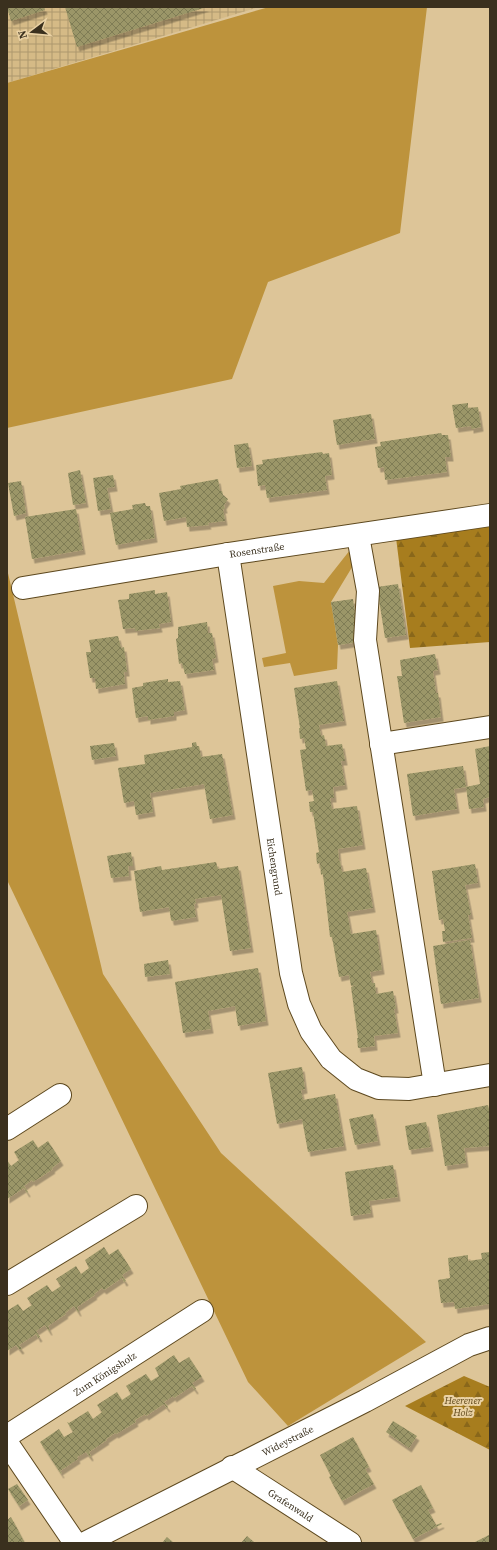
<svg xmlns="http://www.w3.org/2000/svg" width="497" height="1550" font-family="'Source Serif 4',serif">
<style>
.industrial{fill:url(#industrial-grid)}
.green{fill:#bd933c}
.forest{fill:url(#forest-firs)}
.building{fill:url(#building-cross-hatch);filter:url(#shadow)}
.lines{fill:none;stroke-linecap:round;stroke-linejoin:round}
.minor-casing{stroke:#5d481e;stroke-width:24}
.minor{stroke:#fff;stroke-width:22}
.labels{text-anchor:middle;stroke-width:4;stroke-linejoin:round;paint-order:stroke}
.street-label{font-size:10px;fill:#3a301e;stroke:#ead2a5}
.park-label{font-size:10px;font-style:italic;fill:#614a1c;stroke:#ead2a5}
</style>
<defs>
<pattern id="industrial-grid" width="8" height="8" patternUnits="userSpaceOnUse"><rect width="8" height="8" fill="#d5ba86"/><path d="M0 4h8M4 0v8" fill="none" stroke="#ae986d"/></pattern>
<pattern id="forest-firs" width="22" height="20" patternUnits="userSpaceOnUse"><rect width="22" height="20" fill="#a77d1e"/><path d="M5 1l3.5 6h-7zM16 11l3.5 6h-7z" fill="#89671a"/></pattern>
<pattern id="building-cross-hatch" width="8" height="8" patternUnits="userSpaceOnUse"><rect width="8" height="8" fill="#9b9667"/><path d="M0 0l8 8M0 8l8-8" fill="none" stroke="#7f7b54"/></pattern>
<filter id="shadow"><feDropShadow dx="2.5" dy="4.5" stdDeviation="0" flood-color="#0004"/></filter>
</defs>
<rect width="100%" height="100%" fill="#ddc598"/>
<path class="industrial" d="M7,7H259L7,83Z"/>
<path class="green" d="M269,7H427L400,233L268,282L232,379L7,428V83Z
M354,545L357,559L331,602L338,645L337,669L294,676L290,663L264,667L262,658L286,653L273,586L299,581L324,583Z
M7,569L103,974L221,1153L426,1342L288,1426L248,1382L7,880Z"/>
<path class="forest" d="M490,515V642L410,648L395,530Z
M464,1376L490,1387V1450L405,1406Z"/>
<path class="building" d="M7,7H44L45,10L11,21Z
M65,7H207L77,47Z
M468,403V408L478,407L481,427L471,429V426L456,428L452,405Z
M371,414L375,439L337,445L333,420Z
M441,433L442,435H448L451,457H445L447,472L385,480L384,467L378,468L375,447L381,446L380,442Z
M248,443L252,466L237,468L234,445Z
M322,452L323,454L329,453L332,475L325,476L327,490L267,498L265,485L258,486L256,465L263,464L262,460Z
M80,470L86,503L73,505L68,473Z
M113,475L115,487L107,488L111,509L98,511L93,478Z
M218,479L220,491H222L223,495L228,499L224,505L225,509H223L225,521L208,523L209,525L187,527L186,517L164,521L159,493L181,489L180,486Z
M21,481L26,513L14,516L8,483Z
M145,503L146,506H150L155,538L116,545L110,513L133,509L132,505Z
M76,509L83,550L32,559L25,517Z
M398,584L406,635L385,638L377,587Z
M155,590V594L167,592L171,622L159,624L160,628L135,631V628L123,629L118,600L129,599V594Z
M353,599L359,642L338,645L331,602Z
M207,622L208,633H212L216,658L212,659L214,670L185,674L182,663L179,664L176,639L178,638V627Z
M118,636L121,648L124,647L127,672H124L125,684L96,689L95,678H90L86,652H91L89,640Z
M435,654L438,670L433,671L436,693H438L441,717L404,723L397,676H402L400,660Z
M168,679V682L180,681L185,710L174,712V716L148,720V716L136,718L132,688L143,686V683Z
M337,681L344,721L319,725L321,736L324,735L326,746L342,744L345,761H341L345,785L333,787L334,798H330L332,809L357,806L363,845L338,849L339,861H340L342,872L366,868L373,908L347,912L351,934L376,930L382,970L370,972L372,983H375L376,994L393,991L396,1009H394L398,1033L374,1036L375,1046L358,1048L357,1038H358L351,987L356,985L351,986L349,975L339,977L332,937H330L323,874L321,875L320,863L317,864L316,853L319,852L313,812H310L309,802L314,801L312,790L306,791L300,750L306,749L304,738L300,739L299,728H300L294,688Z
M196,742L197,746H199L201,757L222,754L233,815L210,819L204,784L150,793L153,812L136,815L134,801L124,803L118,768L145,764L144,755L192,747V743Z
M114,743L116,756L92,760L90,746Z
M490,746V797L483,799L484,807L469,809L466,787L480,784L475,749Z
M463,766L466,787L454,789L457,809L413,816L407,774Z
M131,852L133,866H128L129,876L111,878L107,856Z
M216,862L218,869L238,866L251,948L230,951L221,895L195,899L196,903L194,904L196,917L172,921L171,920L169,907L140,912L134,871L161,866L162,870Z
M475,864L478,883L465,885L471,915H468L472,938L443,942L442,931H445L443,919L439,920L432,871Z
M470,940L479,998L441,1004L433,946Z
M168,960L170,974L145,977L144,964Z
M258,968L266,1021L238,1026L235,1006L208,1011L211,1029L183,1033L175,982Z
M302,1067L305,1089L301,1090L303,1100L335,1094L344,1146L308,1152L302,1119L277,1124L268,1073Z
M488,1105L490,1113V1146L464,1148L466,1163L445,1166L437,1115Z
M373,1114L378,1141L355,1145L349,1119Z
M426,1122L431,1147L409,1150L405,1126Z
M33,1140L38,1148L48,1141L61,1161L52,1168L53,1169L33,1182L32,1180L24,1186L28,1192L27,1193L24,1188L7,1199V1160L11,1166L19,1160L14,1152Z
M393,1165L398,1197L369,1201L371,1213L351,1216L345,1172Z
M104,1247L109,1255L118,1249L131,1269L122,1275L126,1281L124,1282L122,1278L104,1290L102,1288L94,1294L95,1295L77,1307L79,1312H78L74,1306L65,1313L66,1314L48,1326L50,1331H49L45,1325L36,1331L40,1337L38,1338L36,1334L19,1345L22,1349L20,1350L16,1345L7,1351V1311L18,1304L23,1311L32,1305L27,1298L47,1285L52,1292L61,1286L56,1279L76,1266L81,1274L89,1268L85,1260Z
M490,1252V1304L455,1309L454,1302L441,1303L438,1280L450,1278L448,1258L468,1255V1261L482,1259L481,1253Z
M174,1355L179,1363L189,1357L202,1377L192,1383L196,1389L195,1390L192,1386L174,1398L173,1396L164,1402L168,1407L167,1408L164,1404L146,1416L145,1414L135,1420L136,1422L116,1434L115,1433L106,1439L107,1440L89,1452L91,1456L90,1457L86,1452L77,1457L78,1459L60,1471L62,1473L61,1474L40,1442L59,1429L64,1437L73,1432L67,1422L69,1423L88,1411L93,1419L102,1412L97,1405L117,1392L122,1400L131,1394L126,1386L146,1374L151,1381L159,1376L155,1368Z
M393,1421L417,1436L409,1448L386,1432Z
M353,1437L369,1467L365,1469L374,1484L342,1501L329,1477L331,1476L320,1455Z
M17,1484L28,1500L19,1506L8,1489Z
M421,1485L433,1508L428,1510L436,1525L441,1523L442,1524L413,1539L392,1500Z
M11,1517L25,1543H7V1520Z
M489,1535L490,1543H473Z
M247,1536L255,1543H241Z
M167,1537L174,1543H162Z"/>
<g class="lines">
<g class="minor-casing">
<g id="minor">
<path d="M358,536L368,591L365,640L435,1085"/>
<path id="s1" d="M228,554L291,973L299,1004L311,1031L331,1059L356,1079L379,1088L409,1089L490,1075"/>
<path id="s2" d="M23,588L228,554L490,515"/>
<path d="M381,744L490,727"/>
<path d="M7,1129L60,1095"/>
<path d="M7,1284L136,1206"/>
<path id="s3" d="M7,1436L202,1311"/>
<path d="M7,1443L75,1543"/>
<path id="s4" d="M232,1467L350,1543"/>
<path id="s5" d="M85,1543L365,1401L469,1345L490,1338"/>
</g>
</g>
<use href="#minor" class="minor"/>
</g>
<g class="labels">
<g class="street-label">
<text dy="4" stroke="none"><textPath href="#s2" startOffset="237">Rosenstraße</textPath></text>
<text dy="4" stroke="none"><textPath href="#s1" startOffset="316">Eichengrund</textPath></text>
<text dy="4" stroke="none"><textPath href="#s3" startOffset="116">Zum Königsholz</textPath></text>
<text dy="4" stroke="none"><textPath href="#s5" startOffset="227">Wideystraße</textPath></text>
<text dy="4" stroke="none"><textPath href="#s4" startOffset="70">Grafenwald</textPath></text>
</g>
<g class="park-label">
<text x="463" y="1404">Heerener<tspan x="463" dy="12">Holz</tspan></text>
</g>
</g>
<rect width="497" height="1550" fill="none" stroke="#3a301e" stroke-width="16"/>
<g transform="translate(32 32) rotate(254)" stroke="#ead2a5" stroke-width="3" paint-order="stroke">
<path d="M0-3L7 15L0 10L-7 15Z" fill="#3a301e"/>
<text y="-6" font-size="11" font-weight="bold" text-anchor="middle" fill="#3a301e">N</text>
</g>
</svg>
